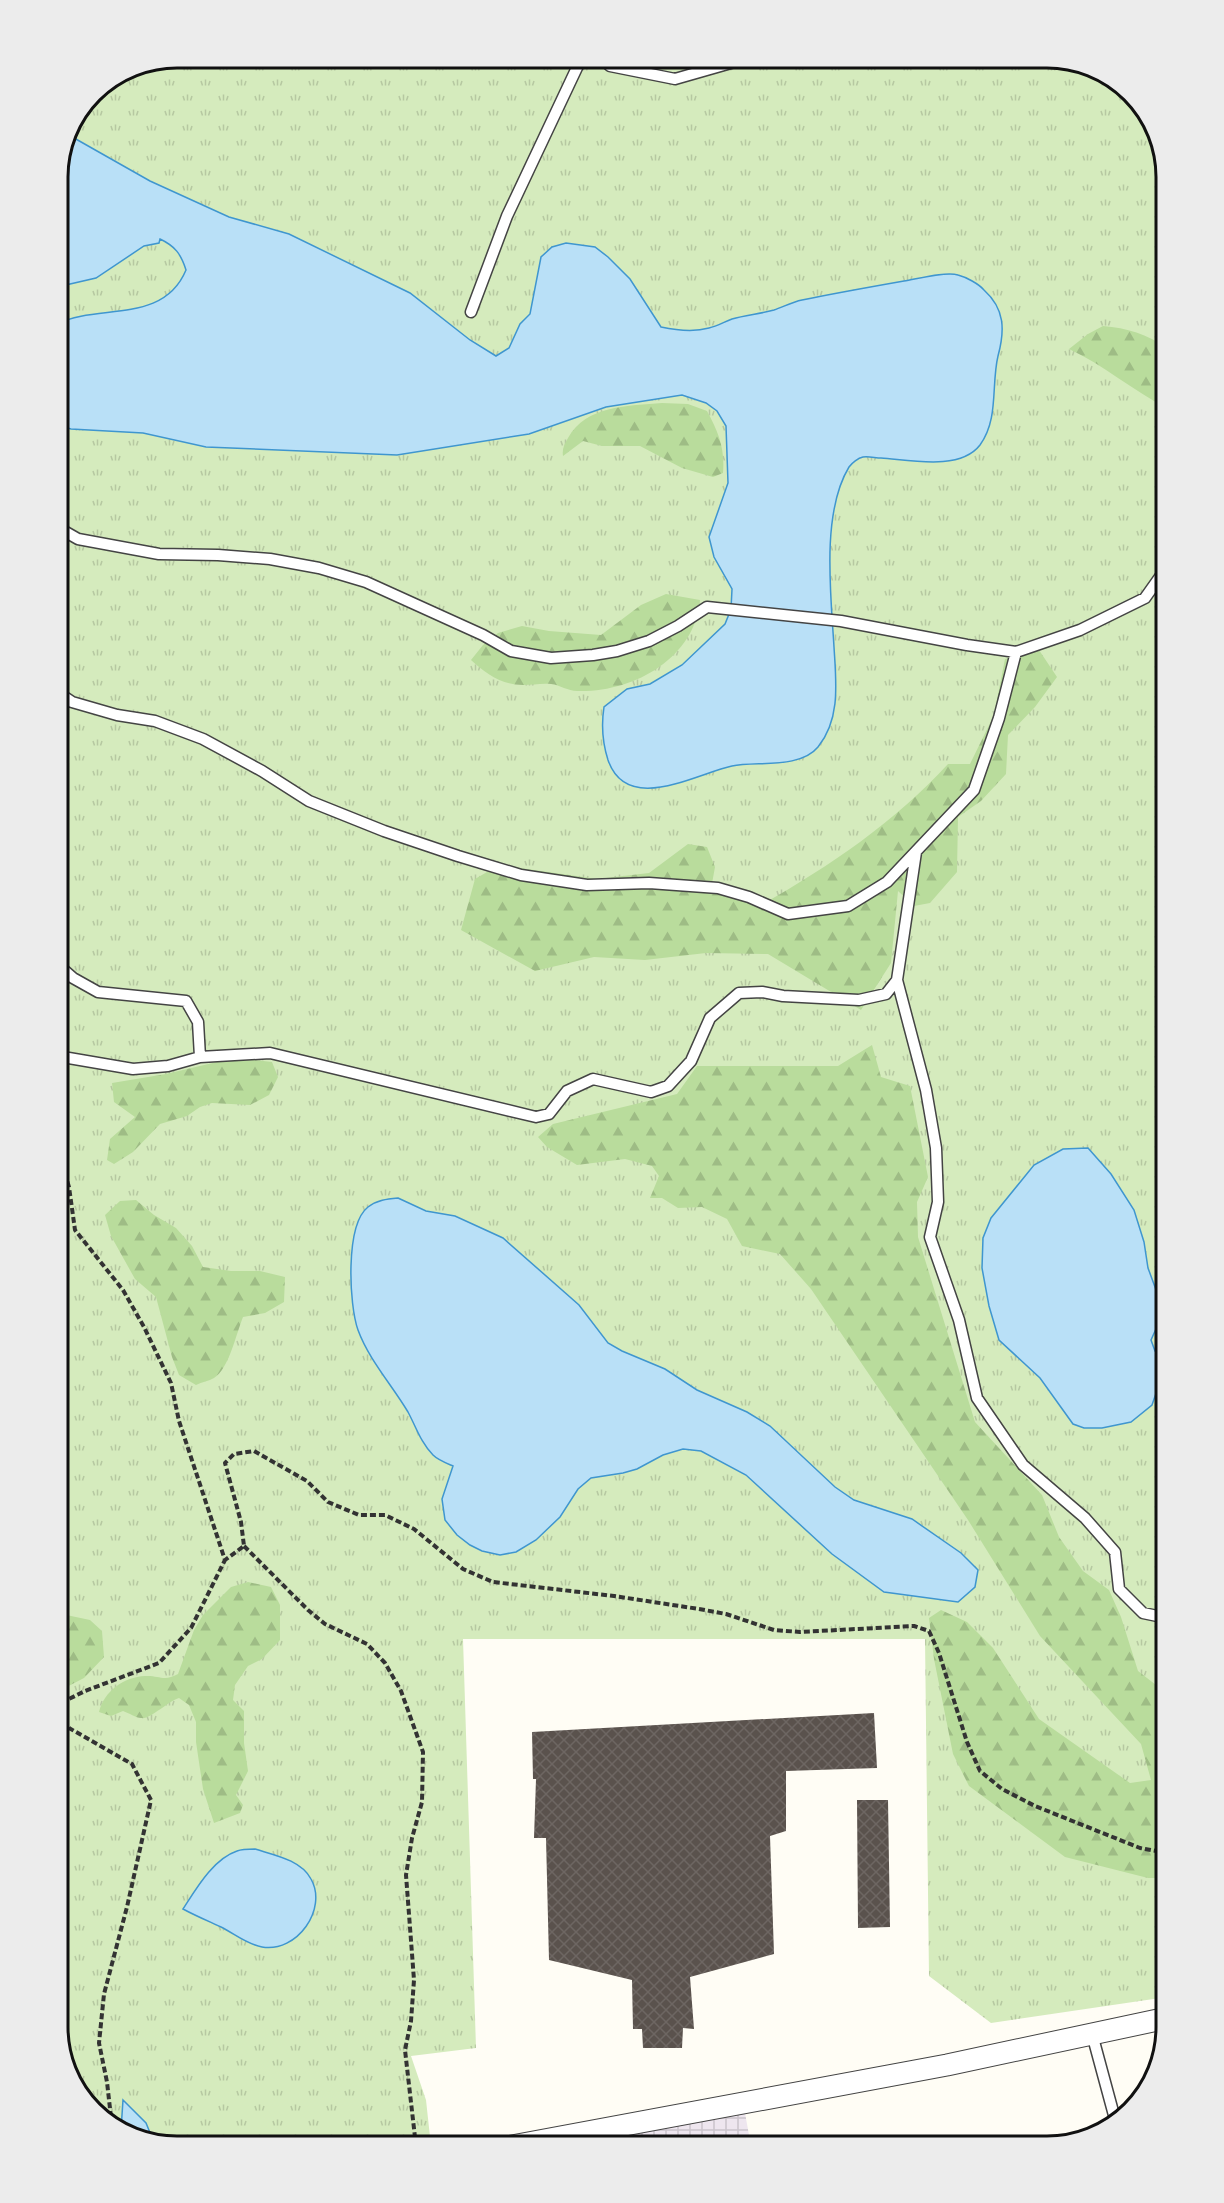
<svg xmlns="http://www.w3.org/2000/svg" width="1224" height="2203" font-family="Lora,serif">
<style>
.industrial{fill:url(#industrial-grid)}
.grass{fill:url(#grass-tufts)}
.forest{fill:url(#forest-firs)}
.water{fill:#b9e0f7;stroke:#3f96cf;stroke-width:1.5}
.building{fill:url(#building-cross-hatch)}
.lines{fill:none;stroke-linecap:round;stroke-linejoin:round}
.lane-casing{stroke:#444;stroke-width:13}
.street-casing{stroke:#444;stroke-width:23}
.path{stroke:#333;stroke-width:4;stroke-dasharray:6 3;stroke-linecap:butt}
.lane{stroke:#fff;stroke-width:10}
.street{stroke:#fff;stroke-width:21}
.rim{fill:none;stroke:#111;stroke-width:3}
</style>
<defs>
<pattern id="industrial-grid" width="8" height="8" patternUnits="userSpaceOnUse" patternTransform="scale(1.5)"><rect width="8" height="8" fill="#eee6ef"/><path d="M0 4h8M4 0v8" fill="none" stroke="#cbc4cc"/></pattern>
<pattern id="grass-tufts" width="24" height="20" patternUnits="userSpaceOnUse" patternTransform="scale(1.5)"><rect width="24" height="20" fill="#d5ebbd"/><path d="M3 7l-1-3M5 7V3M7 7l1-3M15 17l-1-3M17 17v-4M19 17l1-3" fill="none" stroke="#b6c8a1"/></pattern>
<pattern id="forest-firs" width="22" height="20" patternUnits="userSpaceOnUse" patternTransform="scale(1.5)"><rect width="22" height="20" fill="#b9dc9c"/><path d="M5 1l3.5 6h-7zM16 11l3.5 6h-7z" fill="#9ebc85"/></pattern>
<pattern id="building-cross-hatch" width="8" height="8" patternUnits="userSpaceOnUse" patternTransform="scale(1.5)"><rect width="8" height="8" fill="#5a524d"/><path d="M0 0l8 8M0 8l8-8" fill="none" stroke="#6d6662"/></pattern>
</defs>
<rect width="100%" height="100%" fill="#fffdf5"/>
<path class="industrial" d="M745,2113L751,2146H569Z"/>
<path class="grass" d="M176,57H1056L1120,81L1158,130L1167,176V1997L991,2023L929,1976L925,1639H463L476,2048L411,2056L426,2100L431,2146H169L110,2126L66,2073L57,2027V169L69,124L92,92L131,66Z"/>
<path class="forest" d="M1103,326C1127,328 1147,334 1167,348V408C1133,391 1104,365 1069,349L1088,334Z
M662,403L688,404L707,411C719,433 725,449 723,473L713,477L682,468L640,446H602L583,441L563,456C562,449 564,445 568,438C586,405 629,406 662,403Z
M666,594L700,600C695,659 632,693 577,691C568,691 560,685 551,684C542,683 532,685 523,685C502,685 486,674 471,660L483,645L498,633L522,626L549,631L601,635L641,605Z
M1039,650L1057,677L1035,707L1008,735L1006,774L981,801L958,817L957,872L930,903L914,906L898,891L891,963L861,1010L768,954L706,953L645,960L594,957L535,971L461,930L475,879L499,865L597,879L649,873L688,844L707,847L715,867L711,889L763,904C830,866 896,821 948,764H970L994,715L1005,659Z
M872,1045L881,1077L910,1086L928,1177L917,1202L918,1237L975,1422L1042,1495L1059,1537L1083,1571L1109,1590L1121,1617L1138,1671L1165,1692L1167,1690V1878H1148L1065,1857L969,1786L953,1754L934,1659L929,1618L941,1610L967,1622L993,1648L1039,1719L1130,1783L1151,1780L1141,1744L1040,1636L968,1520L811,1289L780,1254L742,1246L727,1219L702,1207L678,1208L662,1198H650L659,1176L652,1166L625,1159L577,1165L547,1147L538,1137L553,1124L677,1094L697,1066H838Z
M255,1060L272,1062L278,1077L269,1095L250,1105L212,1103L200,1107L187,1116L160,1124L133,1152L114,1164L107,1160L110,1139L135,1117L114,1102L112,1083L166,1074L221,1061Z
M136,1200L154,1215L176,1228L192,1246L203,1267L231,1271H260L285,1277L284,1302L265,1313L243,1317C236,1334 229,1369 214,1378C209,1381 202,1382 196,1385L179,1375L172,1357L156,1297L135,1279L111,1236L105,1215L120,1201Z
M248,1582L271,1587L280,1605V1640L262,1659L248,1666L235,1685L233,1700L244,1711V1743L248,1771L236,1795L243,1805L240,1813L214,1823L203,1789L196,1742V1722L189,1705L179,1698C168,1701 150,1720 141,1718C136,1718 129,1713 123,1711L111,1716L99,1712C104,1691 124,1677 145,1676C159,1675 164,1682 178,1674L194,1630L203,1615L231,1587Z
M57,1613L90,1620L102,1631L104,1657L84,1678L57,1692Z"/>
<path class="water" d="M67,134L150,181L229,217L289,234L410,293L470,340L496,356L509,348L520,324L530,314L541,257L552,247L566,243L595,247L608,257L630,279L661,327C675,330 695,332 709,328C717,326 724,322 732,319C746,315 760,314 774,310C783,307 792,302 802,300C836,293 870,287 904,281C917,279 946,271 958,275C966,277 979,284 984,290C1005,309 1005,330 998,356C991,385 999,419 980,445C960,471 910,460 881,458C876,458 868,456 863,457C858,458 852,463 849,467C821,513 831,596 834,647C836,681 841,719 818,747C800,769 757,761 732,766C695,774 627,815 608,760C602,741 601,726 604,707L627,689L650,684L682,665L725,624L731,609L732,589L714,557L709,537L728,483L726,426L717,411L706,403L682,395L606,407L529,434L397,455L206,447L143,433L71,429L57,425V324C98,303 163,325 186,270C181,254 175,246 160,239L159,243L144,246L96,278L57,287V169Z
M1088,1148L1111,1174L1134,1210L1144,1242L1148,1268L1162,1306L1160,1320L1151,1340L1155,1351L1162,1357L1163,1373L1152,1405L1131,1422L1102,1428H1084L1073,1424L1040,1378L999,1340L989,1306L982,1268L983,1238L991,1218L1034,1165L1063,1149Z
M398,1198L426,1211L455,1216L503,1238L579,1305L608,1343L622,1351L665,1369L697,1390L747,1412L770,1426L835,1487L854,1500L912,1519L961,1553L978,1570L975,1587L958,1602L884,1592L832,1554L746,1475L701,1451L683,1449L663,1455L637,1469L623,1473L591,1478L578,1489L560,1517L536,1540L516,1552L500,1555L482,1551L470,1545L457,1535L445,1520L442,1499L453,1466C446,1463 438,1460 433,1455C421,1443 416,1427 408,1412C392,1385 369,1360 358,1330C349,1305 345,1225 368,1207C377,1200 387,1199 398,1198Z
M255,1849C274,1855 301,1860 311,1879C328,1909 297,1953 262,1947C246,1944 235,1934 221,1927C208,1921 196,1916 183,1909C196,1889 213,1859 237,1851C242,1849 249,1849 255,1849Z
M123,2100L146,2123L153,2140L121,2130Z"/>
<path class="building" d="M874,1713L877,1768L786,1771V1831L770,1836L774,1954L690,1977L694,2029L683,2028L682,2048H643L642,2029H633L632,1980L549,1960L546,1838H534L536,1779H533L532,1732Z
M857,1800H888L890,1927L858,1928Z"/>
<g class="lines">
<g class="lane-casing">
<path id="lane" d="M600,57L610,66L675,79L752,57
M471,312L507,216L582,57
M57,527L78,539L159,554L218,555L270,559L319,568L366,582L483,635L511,651L551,658L593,655L617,651L649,641L678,626L707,607L841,621L967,645L1016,652L1080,630L1145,598L1167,567
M57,692L72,702L117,715L155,721L203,739L262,771L309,801L384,831L458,856L521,875L587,885L649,883L718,888L749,897L788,914L848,906L887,882L974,790L999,718L1016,652
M897,980L926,1090L936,1148L938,1202L930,1237L959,1320L977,1398L1023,1465L1085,1518L1115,1552L1119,1589L1143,1613L1167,1618
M57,1056L133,1069L168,1066L200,1057L198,1022L186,1001L98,992L73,978L57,964
M200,1057L270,1053L536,1117L549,1114L567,1091L593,1079L651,1092L668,1086L691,1061L710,1018L739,993L762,992L783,996L859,1000L886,994L897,980L916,852
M1092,2034L1115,2119"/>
</g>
<g class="street-casing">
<path id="street" d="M512,2146L947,2065L1167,2018"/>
</g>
<path class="path" d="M57,1147L69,1187L75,1230L123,1290L144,1327L171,1383L179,1421L225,1560L244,1546L241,1522L225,1463L234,1454L254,1451L307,1481L328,1502L359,1515H385L414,1529L463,1569L493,1582L614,1596L699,1609L726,1614L774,1630L800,1632L914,1626L929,1631L939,1653L967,1742L980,1771L1002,1789L1035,1806L1140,1848L1167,1853
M244,1546L308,1610L325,1624L367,1644L385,1663L401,1691L423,1752L422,1802L412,1838L406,1875L414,1980L411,2021L405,2050L416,2146
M112,2126L107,2082L99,2043L104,1994L127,1907L151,1800L132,1764L69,1728L57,1705L85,1691L159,1663L191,1628L225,1560"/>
<use href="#lane" class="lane"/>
<use href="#street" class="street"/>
</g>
<path d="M0 0H1224V2203H0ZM177 68H1047A109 109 0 0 1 1156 177V2027A109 109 0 0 1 1047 2136H177A109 109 0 0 1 68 2027V177A109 109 0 0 1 177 68Z" fill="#ececec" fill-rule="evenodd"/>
<path class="rim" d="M177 68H1047A109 109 0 0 1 1156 177V2027A109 109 0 0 1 1047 2136H177A109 109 0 0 1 68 2027V177A109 109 0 0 1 177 68Z"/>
</svg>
